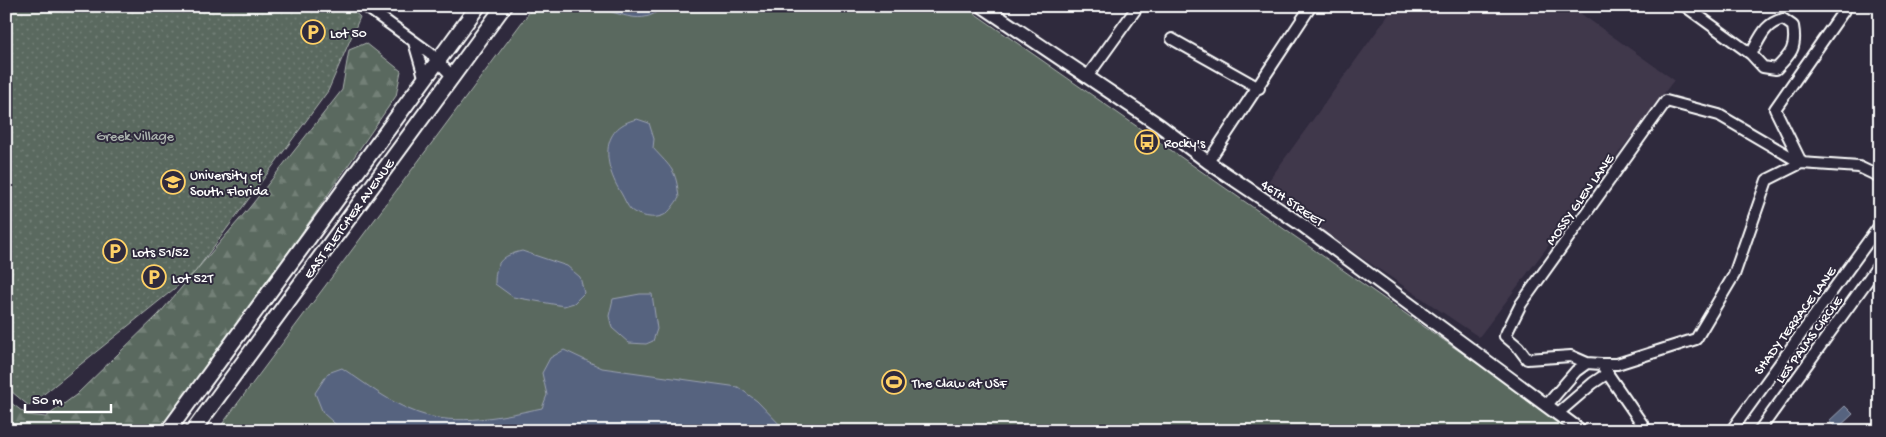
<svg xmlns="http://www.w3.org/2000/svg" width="1886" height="437" font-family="'Gochi Hand',sans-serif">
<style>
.built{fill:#41384c}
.grass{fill:#5a695f;stroke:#acb4af}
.forest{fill:url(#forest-firs);stroke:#acb4af}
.park{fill:url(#park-dots);stroke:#acb4af}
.water{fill:#56637f;stroke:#9aa1b2}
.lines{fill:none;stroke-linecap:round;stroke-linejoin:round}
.minor-casing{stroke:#fff;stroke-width:14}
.tertiary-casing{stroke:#fff;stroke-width:16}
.secondary-casing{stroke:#fff;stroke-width:18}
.minor{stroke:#2f2a3d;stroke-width:10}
.tertiary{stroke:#2f2a3d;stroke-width:12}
.secondary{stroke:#2f2a3d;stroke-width:14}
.labels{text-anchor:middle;stroke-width:4;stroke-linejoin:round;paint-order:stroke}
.poi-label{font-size:14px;fill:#fff;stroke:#2f2a3d;text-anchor:start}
.park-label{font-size:14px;fill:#acb4af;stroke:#2f2a3d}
.street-label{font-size:14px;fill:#fff;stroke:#2f2a3d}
</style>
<defs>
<pattern id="forest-firs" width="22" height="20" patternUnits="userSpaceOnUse" patternTransform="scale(1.25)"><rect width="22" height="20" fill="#5a695f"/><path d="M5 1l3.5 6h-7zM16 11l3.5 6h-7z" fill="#738077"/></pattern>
<pattern id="park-dots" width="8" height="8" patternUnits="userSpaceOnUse" patternTransform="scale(1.25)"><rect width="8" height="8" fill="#5a695f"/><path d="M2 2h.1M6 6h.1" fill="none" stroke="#738077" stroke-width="1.8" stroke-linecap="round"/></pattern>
</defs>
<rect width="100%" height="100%" fill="#2f2a3d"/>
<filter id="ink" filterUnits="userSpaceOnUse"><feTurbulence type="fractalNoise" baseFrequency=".02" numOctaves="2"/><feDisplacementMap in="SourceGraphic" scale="10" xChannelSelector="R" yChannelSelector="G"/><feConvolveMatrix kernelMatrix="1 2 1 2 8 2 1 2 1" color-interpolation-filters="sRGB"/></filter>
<g filter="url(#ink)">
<path class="built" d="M1395,6H1570L1674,80L1479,337L1262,190Z"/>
<path class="grass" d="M534,6H964L1574,431H217Z"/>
<path class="forest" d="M366,43L401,71L396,96L165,431H6V399L27,415L46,417L76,395L159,314L250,207L342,90L349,50Z"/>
<path class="park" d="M6,6H348L360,17L328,91L195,272L29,406L6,387Z"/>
<path class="water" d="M600,6H663C646,26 625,15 604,10Z
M637,119L649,123L654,139L653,148C672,169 676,169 679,198C675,203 670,212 664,215C655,220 638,216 631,210C627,206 624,198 621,193C604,166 598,128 637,119Z
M522,251L567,266L580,277L584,293L574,303L564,306L513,297L495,284C495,262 501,256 522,251Z
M640,294H652L657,329L653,341L646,344L629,343L612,328L609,316L613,299Z
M564,350L602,368L738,387L757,401L786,431H343L323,413L315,393L328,373L342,368C366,384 390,403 418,413C458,427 503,416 542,408L547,395L542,373L550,358Z
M1845,406L1853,414L1837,429L1829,421Z"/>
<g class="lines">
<g class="minor-casing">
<path id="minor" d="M365,6L430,53L452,76
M1685,6L1751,54L1763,67L1776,69C1791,54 1797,48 1793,26L1783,19C1764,24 1761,37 1751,54
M1172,39L1259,88
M414,42L425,80
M1087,77L1138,6
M1208,162L1311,6
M1801,162L1775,109L1847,6
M1601,364H1617L1696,339L1734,275L1767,180L1801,163
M1546,406L1576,371L1587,363
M1557,414L1593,383L1608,373
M1647,431L1601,364L1587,363L1571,356L1527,359L1518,347L1505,336L1521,304L1666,101L1719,115L1801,163L1859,167L1880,177
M1731,431L1880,225
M1759,431L1880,263"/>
</g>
<g class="tertiary-casing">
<path id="tertiary" d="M982,6L1159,125L1208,162L1302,225L1581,431"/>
</g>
<g class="secondary-casing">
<path id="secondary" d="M168,431L478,6
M193,431L504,6"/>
</g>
<use href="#minor" class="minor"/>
<use href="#tertiary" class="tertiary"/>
<use href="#secondary" class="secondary"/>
</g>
</g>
<defs>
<g id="parking-ring" transform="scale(1.25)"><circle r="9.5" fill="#2f2a3d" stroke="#ffd166" stroke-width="1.5"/><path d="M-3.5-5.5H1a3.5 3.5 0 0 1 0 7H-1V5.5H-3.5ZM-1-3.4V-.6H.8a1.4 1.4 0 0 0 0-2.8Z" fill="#ffd166"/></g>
<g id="bus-ring" transform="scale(1.25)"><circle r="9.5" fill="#2f2a3d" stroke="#ffd166" stroke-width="1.5"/><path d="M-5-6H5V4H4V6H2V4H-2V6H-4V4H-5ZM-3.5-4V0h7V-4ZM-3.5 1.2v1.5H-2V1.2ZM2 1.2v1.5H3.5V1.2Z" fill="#ffd166"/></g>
<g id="university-ring" transform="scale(1.25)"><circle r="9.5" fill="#2f2a3d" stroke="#ffd166" stroke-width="1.5"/><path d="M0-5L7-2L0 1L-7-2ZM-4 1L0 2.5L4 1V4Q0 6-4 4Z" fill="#ffd166"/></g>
<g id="stadium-ring" transform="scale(1.25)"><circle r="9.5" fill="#2f2a3d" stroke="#ffd166" stroke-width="1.5"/><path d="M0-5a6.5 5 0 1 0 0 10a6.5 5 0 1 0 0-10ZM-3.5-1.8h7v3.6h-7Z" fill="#ffd166"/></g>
</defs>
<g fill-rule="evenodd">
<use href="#parking-ring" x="313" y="32"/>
<use href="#bus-ring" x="1147" y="142"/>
<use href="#university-ring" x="173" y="182"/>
<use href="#parking-ring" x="115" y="251"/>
<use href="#parking-ring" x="154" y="277"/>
<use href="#stadium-ring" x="894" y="382"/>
</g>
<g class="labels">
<g class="poi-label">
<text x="330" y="37">Lot 50</text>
<text x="1164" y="147">Rocky's</text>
<text x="190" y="179">University of<tspan x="190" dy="16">South Florida</tspan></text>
<text x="132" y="256">Lots 51/52</text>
<text x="172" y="282">Lot 52T</text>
<text x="912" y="387">The Claw at USF</text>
</g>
<g class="park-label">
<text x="135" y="140">Greek Village</text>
</g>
<g class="street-label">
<text transform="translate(1579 199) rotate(-55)" y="5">MOSSY GLEN LANE</text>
<text transform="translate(1293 202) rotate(34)" y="5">46TH STREET</text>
<text transform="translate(348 218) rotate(-54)" y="5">EAST FLETCHER AVENUE</text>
<text transform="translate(1794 320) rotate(-54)" y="5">SHADY TERRACE LANE</text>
<text transform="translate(1808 339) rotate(-54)" y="5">LES PALMS CIRCLE</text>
</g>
</g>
<rect width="1886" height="437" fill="none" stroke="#2f2a3d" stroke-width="25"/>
<rect x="12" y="12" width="1861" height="412" fill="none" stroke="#fff" stroke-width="2" filter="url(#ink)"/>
<path d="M25 404v8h86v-8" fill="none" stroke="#ffffff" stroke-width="2.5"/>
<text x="32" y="404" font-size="15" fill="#ffffff" stroke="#2f2a3d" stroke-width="4" paint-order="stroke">50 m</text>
</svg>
